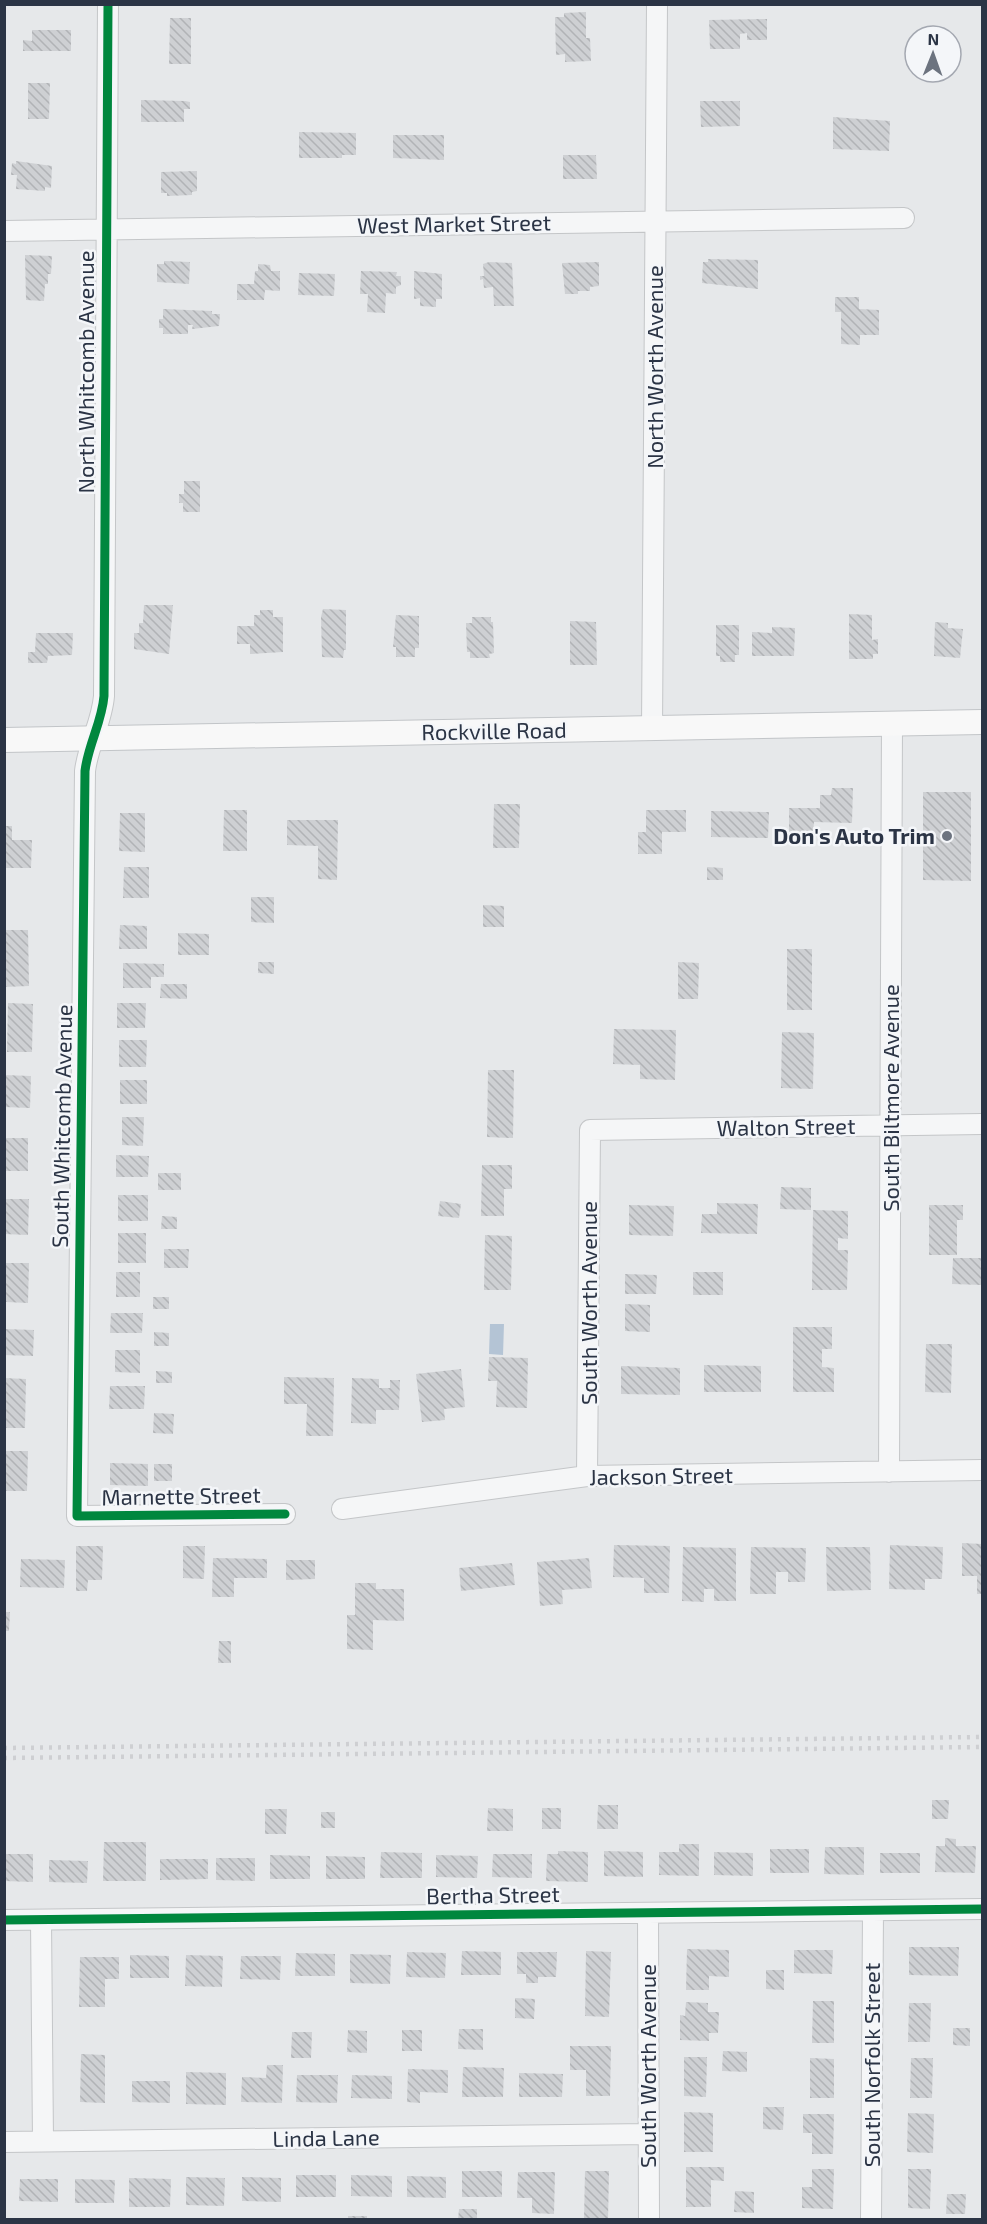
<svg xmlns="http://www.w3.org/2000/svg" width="987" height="2224" font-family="'Exo 2',sans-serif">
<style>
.water{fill:#b4c4d5}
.building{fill:url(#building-back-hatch)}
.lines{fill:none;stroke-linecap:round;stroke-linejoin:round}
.minor-casing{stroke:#c4c6c8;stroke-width:22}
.major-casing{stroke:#c2c5c8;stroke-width:26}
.minor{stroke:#f5f6f7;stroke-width:20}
.major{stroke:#f8f8f8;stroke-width:24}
.rail{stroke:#cecfd2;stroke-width:4.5;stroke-dasharray:3 6;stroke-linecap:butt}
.cycleway-casing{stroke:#f4f6f9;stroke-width:13}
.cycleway{stroke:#00873e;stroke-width:9}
.poi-dot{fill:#6c737f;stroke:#f4f6f9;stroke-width:2}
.labels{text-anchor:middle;stroke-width:5;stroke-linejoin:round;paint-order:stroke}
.street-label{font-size:22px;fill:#2b3445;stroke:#f4f6f9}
.poi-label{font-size:22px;font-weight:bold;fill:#2b3445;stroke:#f4f6f9;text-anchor:end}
</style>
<defs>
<pattern id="building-back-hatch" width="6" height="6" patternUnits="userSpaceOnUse" patternTransform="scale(1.5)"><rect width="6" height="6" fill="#ced0d3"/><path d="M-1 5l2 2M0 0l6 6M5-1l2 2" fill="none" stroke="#b1b3b6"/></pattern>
</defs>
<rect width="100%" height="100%" fill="#e6e8ea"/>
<path class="water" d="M490,1324H504L503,1355L489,1354Z"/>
<path class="building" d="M586,12V38H590L591,61L565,62V54L556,55L555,17H564V13Z
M170,18H191V64H169Z
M767,19V40H747V33L740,34V49H710L709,20Z
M32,30H71V51H23V40L32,41Z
M28,83H50L49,119H28Z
M141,100L185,101L190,102V109H184V122H141Z
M700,101H740V126L701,127Z
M833,117L890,121L889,151L833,149Z
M299,132L356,133V155H342V158H299Z
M393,135H444V160L393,158Z
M563,155H596L597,179H563Z
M16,161L52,166L51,188L45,187V191L16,189L17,175H11L12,163L16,164Z
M197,171V191L192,192V195L167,196V193H161V172Z
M25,255L52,256L51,274H48V284H45L44,301L26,300Z
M708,259L758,260V289L702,283L703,262H708Z
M164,261L190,262L189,284L157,282V264H164Z
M489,262L512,263L514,306H494L493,287L484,288L483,279L480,280V276H484L483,264Z
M599,262V286L590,287V291H578V294H565L562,263Z
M258,264L270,265L271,271H280V291L265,290L264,300H237V284H254L255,271H258Z
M361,271L397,272L396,276H401V285L396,287V294L386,293L385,313L367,312L368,294H360Z
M414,271L442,274V299H436V307L420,306V298L414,299Z
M299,273L335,274L334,296L298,295Z
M835,297H859V309L879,310V335H860V345L841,344V312H835Z
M163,309L212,311V314H220L219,326L192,329L193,325H188V334H163V328H159V319H163Z
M184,481H200V512H183V503H179V494H184Z
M144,605H173L169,654L134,649V633H139V623H143Z
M323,609L346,610V650H344L343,658L322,657L321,617Z
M260,610H273V617H283V652L250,654V644H237V626H254V615H260Z
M849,614L872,615V640L878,639V654H873V659H849Z
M396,615L419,616V648H415V657H396V647H393Z
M472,617H491V622H493L494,653L489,654L490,658H470V652H467L466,623H472Z
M570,621L596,622L597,665H570Z
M935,622L948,623V628L963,629L960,658L934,656Z
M716,625H739V655H735V662H720V656H716Z
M772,627L795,628L794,656H752V632L772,633Z
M36,633H73L72,655L48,656L47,663H28V652H35Z
M832,788H853L852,823L814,822L813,832H789V808H820V795H831Z
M923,792H971V881L923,880Z
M494,804H520L519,848H493Z
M224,810H247V851H223Z
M646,810H686V832H662V854H638V832H646Z
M711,811L769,812L768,838L711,837Z
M120,813H145V852L119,851Z
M287,820H338L337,880L318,879V846L287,845Z
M4,826H12V840H32L31,868H4Z
M124,867H149V898H123Z
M707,867L723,868V880H707Z
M251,897H274V923L251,922Z
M483,905L504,906V927H483Z
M120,925L147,926V949H119Z
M4,930H28L29,986L4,987Z
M178,933L209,934V955H178Z
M787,949H812V1010H787Z
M258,962H274V974L258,973Z
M678,962L699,963L698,999H678Z
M123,963L164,964V977H151V988H123Z
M161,984H187V999L160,998Z
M8,1003L33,1004L32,1052H7Z
M117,1003H146L145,1028H117Z
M614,1029L676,1030L675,1080L640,1079V1065L613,1064Z
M782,1032L814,1033L813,1089L781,1088Z
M119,1040H147L146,1067H119Z
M488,1070H514L513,1138L487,1137Z
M4,1075L31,1076L30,1108L4,1107Z
M120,1080H147V1104H120Z
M122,1117H144L143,1146L122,1145Z
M4,1138H28V1171H4Z
M116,1155L149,1156L148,1177H116Z
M482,1165H512V1189H504V1216H481Z
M158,1173H181V1190H158Z
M781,1187L811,1188V1210L780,1209Z
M118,1195H148V1221H118Z
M5,1199H29L28,1235L4,1234Z
M440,1201L461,1204L459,1218L438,1216Z
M717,1203L758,1204L757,1234L701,1233L702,1214H717Z
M629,1205L674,1206L673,1236L629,1235Z
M929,1205H963V1220H957V1255H929Z
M813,1210L848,1211V1239L838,1238V1250H848L847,1290H812Z
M162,1216L177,1217V1229H161Z
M118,1233H146V1263H118Z
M485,1235L512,1236L511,1290H484Z
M164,1249H189L188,1268H164Z
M953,1258H982V1285L952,1284Z
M6,1263H29L28,1303L6,1302Z
M116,1272H140V1297H116Z
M693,1272H723V1295H693Z
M625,1274L657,1275L656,1294H625Z
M153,1297H169V1309H153Z
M625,1304L650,1305V1332L625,1331Z
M111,1313H143L142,1333H110Z
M793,1327H832V1349H822V1367L834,1368V1392H793Z
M4,1329L34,1330L33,1356L4,1355Z
M154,1332L169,1333V1346H154Z
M926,1344H952L951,1393L925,1392Z
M115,1350H140V1373L115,1372Z
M489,1357L528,1358L527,1408L496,1407L497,1381H488Z
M704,1365L761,1366V1392H704Z
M621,1366L680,1368V1395L621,1394Z
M461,1369L465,1407L444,1409L445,1420L422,1422L416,1374Z
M156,1371L172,1372V1383H156Z
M284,1377L334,1378L333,1436H306L307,1404H284Z
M4,1378L26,1379L25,1428H4Z
M352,1378L379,1379V1388H390V1380H400L399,1410H376V1424L351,1423Z
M110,1386H145L144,1409H109Z
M154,1413L174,1414L173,1434L153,1433Z
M4,1451H28L27,1491H4Z
M110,1463L148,1464V1486L110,1485Z
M154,1464H172V1481H154Z
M962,1543L982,1544V1594H977V1576H962Z
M614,1545L670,1546L669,1593H644V1578L613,1577Z
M890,1545L943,1547L942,1579H925V1590L889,1589Z
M76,1546H103L102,1580H88L87,1591H76Z
M183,1546H205L204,1579L183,1578Z
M683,1547L736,1548V1601H714V1589H704V1602L682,1601Z
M751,1547L806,1548L805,1582H788V1572H776V1594H750Z
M826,1547H870L871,1590L827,1591Z
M213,1558L267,1559V1578H234V1597H212Z
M589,1558L592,1588L562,1590L563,1604L540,1606L537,1562Z
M21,1559L65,1560L64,1588L20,1587Z
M286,1560H315V1579L286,1580Z
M512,1563L515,1585L461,1591L459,1568Z
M355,1583H376V1589H404V1621L373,1620V1650L347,1649V1615H355Z
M4,1612H10L9,1631H4Z
M219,1641H231V1663H218Z
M932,1800H949L948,1819H932Z
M598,1805H618V1829H597Z
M488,1808L513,1809V1831H487Z
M542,1808H561V1829H542Z
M265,1809H287L286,1834H265Z
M321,1812H335V1828H321Z
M945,1838L956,1839V1846H976L975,1873L935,1872L936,1846H945Z
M104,1842H146V1881H103Z
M679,1844H699V1876L659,1875V1852H679Z
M825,1847H864V1875L824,1874Z
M770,1849H809V1873H770Z
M558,1851L588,1852V1882L546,1881L547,1854H558Z
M604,1851L643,1852V1877L604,1876Z
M381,1852L422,1853V1878H380Z
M714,1852L753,1853V1876L714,1875Z
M880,1853H920V1873H880Z
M4,1854H33V1882L4,1881Z
M493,1854H532V1878L492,1877Z
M270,1855L310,1856V1879H270Z
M436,1855L478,1856L477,1878L436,1877Z
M326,1856L365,1857V1879H326Z
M216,1858H255V1881L216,1880Z
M160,1859H208V1879L160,1880Z
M49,1860L88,1861L87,1883L49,1882Z
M909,1947H959L958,1976L909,1975Z
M687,1949L729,1950V1977L709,1976V1990H686Z
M794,1950H833L832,1974L794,1973Z
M462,1951L501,1952V1975H461Z
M586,1951L611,1952L609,2017L585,2016Z
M407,1952L446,1953L445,1978L406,1977Z
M517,1952H557L556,1977H538V1983H526V1974H517Z
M296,1953L335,1954V1976H295Z
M350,1954L391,1955L390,1984L350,1983Z
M130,1955L169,1956V1978H130Z
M186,1955L223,1956L222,1987L185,1986Z
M241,1956H281L280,1980L240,1979Z
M80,1957H119V1979H105V2007H79Z
M766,1970H784V1990L766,1989Z
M515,1998L535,1999L534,2019L515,2018Z
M813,2001H834V2043H812Z
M686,2002L708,2003V2012H719L718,2033H709V2041L680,2040V2015L685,2016Z
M909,2003H931L930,2042H908Z
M953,2028H970V2046L953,2045Z
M459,2029H483V2050L458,2049Z
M348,2030L367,2031V2053L347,2052Z
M402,2030H422V2051H402Z
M292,2032H312L311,2058H291Z
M570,2046H611L610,2096H586V2070H570Z
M723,2051L747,2052V2072L722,2071Z
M81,2054L105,2055V2103L80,2102Z
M684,2057H707L706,2097L684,2096Z
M810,2058L834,2059V2098H810Z
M911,2058H933L932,2098H910Z
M267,2065H283L282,2103L241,2102L242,2077L266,2078Z
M463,2067L504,2068L503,2097H462Z
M408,2069L448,2070V2093L420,2092V2103L407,2102Z
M186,2072L226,2073V2105L186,2104Z
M519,2073L563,2074L562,2097H519Z
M297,2075H338L337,2103L296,2102Z
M352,2075L392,2076V2099L351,2098Z
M132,2081H170V2103L132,2102Z
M763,2107H784L783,2130L763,2129Z
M684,2112L713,2113V2152H684Z
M908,2113L934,2114L933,2153L907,2152Z
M803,2114H834L833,2154H812V2133H803Z
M686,2167H724V2181L711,2180V2207H686Z
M812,2169H834L833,2209L802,2208V2187H812Z
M908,2169H931L930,2209L908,2208Z
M462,2171H502V2197H462Z
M585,2171H609L608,2220H584Z
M518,2172H555L554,2214L532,2213V2198H517Z
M296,2175H336V2197H296Z
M351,2175L392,2176V2197L351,2196Z
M407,2176L446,2177V2198L407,2197Z
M186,2177L225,2178L224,2206L186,2205Z
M242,2177L281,2178V2202L242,2201Z
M129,2178L171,2179L170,2207H129Z
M20,2179H58V2202L19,2201Z
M75,2179L115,2180L114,2203H75Z
M735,2191L754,2192V2213L734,2212Z
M947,2194H966L965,2214H946Z
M459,2209H477V2220H458Z
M348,2216H367V2220H348Z"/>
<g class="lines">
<g class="minor-casing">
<path id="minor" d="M108,4L104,696C102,722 88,745 85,771L77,1516L285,1514
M4,231L904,218
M652,729L657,4
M889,1472L892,724
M587,1476L590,1130L982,1124
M342,1509L587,1476L982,1470
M648,1913L649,2220
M4,1920L982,1909
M41,1920L43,2141
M4,2142L648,2134
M871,2220L873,1911"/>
</g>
<g class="major-casing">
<path id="major" d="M4,740L982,722"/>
</g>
<use href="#minor" class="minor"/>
<use href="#major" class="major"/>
<path class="rail" d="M4,1748L982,1737
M4,1758L982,1747"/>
<g class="cycleway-casing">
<path id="cycleway" d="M108,4L104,696C102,722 88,745 85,771L77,1516L285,1514
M4,1920L982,1909"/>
</g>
<use href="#cycleway" class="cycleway"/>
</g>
<circle class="poi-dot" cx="947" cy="836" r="6"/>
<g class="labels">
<g class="street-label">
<text transform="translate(454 224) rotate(-1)" y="8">West Market Street</text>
<text transform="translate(655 367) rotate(-90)" y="8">North Worth Avenue</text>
<text transform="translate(86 372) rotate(-90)" y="8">North Whitcomb Avenue</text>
<text transform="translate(494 731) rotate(-1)" y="8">Rockville Road</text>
<text transform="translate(891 1098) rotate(-90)" y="8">South Biltmore Avenue</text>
<text transform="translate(62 1126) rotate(-89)" y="8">South Whitcomb Avenue</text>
<text transform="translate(786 1127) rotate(-1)" y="8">Walton Street</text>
<text transform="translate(589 1303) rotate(-90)" y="8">South Worth Avenue</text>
<text transform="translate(661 1476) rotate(-1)" y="8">Jackson Street</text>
<text transform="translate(181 1496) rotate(-1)" y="8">Marnette Street</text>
<text transform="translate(493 1895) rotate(-1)" y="8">Bertha Street</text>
<text transform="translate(872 2065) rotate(-90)" y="8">South Norfolk Street</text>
<text transform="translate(648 2066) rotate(-90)" y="8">South Worth Avenue</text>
<text transform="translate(326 2138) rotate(-1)" y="8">Linda Lane</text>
</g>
<g class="poi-label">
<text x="935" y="844">Don's Auto Trim</text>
</g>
</g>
<rect width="987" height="2224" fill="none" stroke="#2b3445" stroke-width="12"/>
<g transform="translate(933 54) rotate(1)"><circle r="28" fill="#f4f6f9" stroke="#a4a8b1" stroke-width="1.5"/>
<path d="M0-4.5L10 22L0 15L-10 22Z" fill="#6c737f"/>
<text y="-9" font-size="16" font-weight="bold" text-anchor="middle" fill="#2b3445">N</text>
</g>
</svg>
